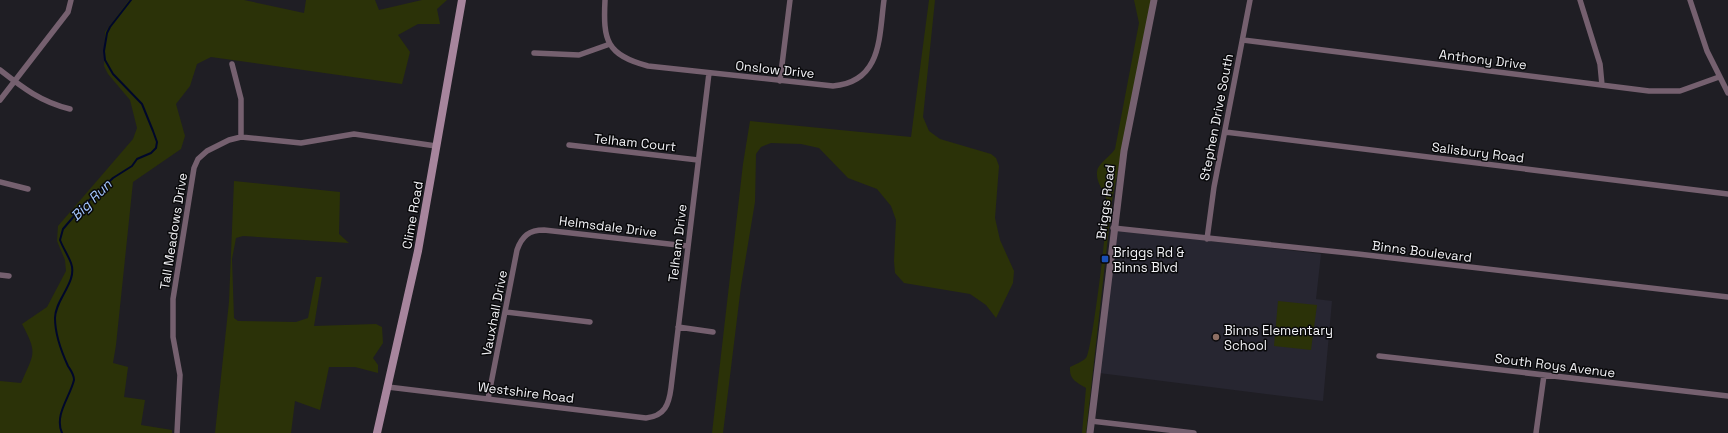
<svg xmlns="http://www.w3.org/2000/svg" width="1728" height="433" font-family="'Space Grotesk',sans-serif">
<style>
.built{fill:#272631}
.green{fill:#2b3208}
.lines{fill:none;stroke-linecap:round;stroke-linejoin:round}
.stream{stroke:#00072b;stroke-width:2}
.minor{stroke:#75606f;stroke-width:5.5}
.tertiary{stroke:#75606f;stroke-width:7}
.secondary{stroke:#a7859d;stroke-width:8}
.transit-dot{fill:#1a4fb4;stroke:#09090b;stroke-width:1.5}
.education-dot{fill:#8d6e63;stroke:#09090b;stroke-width:1.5}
.labels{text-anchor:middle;stroke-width:3;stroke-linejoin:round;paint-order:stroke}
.street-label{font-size:13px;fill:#f2f2f6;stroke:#09090b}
.poi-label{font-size:13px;fill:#f2f2f6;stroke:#09090b;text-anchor:start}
.water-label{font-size:14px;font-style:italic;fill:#a4c6fd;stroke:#09090b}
</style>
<rect width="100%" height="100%" fill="#1f1e24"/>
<path class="built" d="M1117,230L1321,254L1316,299L1332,301L1323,401L1099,373Z"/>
<path class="green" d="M129,0H244L304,13L306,0H375L379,10L422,0H447L437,9L440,24H418L398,35L410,52L402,84L211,57L197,64L190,86L176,104L185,136L181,149L133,182L116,345L113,363L128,367L124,397L145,400L141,425L172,430V433H0V381L21,383C34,353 38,354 22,324L47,307L66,271L65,260L57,241L58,226L133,139L137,128L130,100L108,74L104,66L105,32Z
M929,0H935L923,117L929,131L940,139L991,154L996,158L999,166L995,218L1000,240L1014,271L1013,283L996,318L986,305L970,294L904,283L895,273L894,261L896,220L891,206L877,189L848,178L819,148L801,144L771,143L761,147L756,154L755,202L741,286L723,433H712L743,164L750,121L911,137Z
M1134,0H1151L1112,201L1086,433H1082L1086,388C1076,382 1069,379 1070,367C1074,365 1082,362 1086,358C1092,352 1109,212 1107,201C1105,191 1096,184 1097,172C1097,164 1110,157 1115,149L1139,23Z
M234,181L340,192L339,234L349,243L243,236L236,238L232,259L234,318L238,321L296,322L308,318L316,277H322L314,326L376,324L382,327L383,343L373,358L378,365V373L355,367H329L320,410L295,401L291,433H215L229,302Z
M1278,301L1317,305L1311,350L1274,346Z"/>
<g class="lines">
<path class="stream" d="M62,433C54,415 70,397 74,380C74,374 71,371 68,366C62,353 55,333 55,318C55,299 78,282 71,263C68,255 63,248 60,240L63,229L81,208L113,178L132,166L137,159L151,153L156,148L157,142L153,131L142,104L113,74L105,60L104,51L107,33L110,27L131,0"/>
<path class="minor" d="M605,0C603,40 606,55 648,66L833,86C882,82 879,37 884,0
M1580,0L1600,64L1602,85
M1690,0L1707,51L1728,93
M1243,40L1649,91H1680L1719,77
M534,53L579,55L610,44
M232,64L241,99V137
M0,70C23,88 41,102 70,109
M780,81L790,0
M0,100L68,12L71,0
M1225,132L1728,194
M569,145L698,160
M0,182L28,189
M1113,228L1358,254L1728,297
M1207,239L1214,187L1250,0
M0,275L9,276
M505,312L590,322
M678,327L713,332
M1379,356L1728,396
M388,387L646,418C665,416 669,404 671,388L709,73
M488,399L517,250C522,236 529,230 544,230L687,246
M1091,421L1194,433
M177,433L180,375L173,337V299L194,168L198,159L207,151L229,140L241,137L301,143L354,134L436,146
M1536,433L1544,375"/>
<path class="tertiary" d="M1090,433L1124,151L1154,0"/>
<path class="secondary" d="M377,433L418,251L462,0"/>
</g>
<rect class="transit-dot" x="1101" y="255" width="8" height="8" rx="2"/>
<circle class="education-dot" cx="1216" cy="337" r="4"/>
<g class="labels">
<g class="street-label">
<text transform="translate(1483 59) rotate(7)" y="5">Anthony Drive</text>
<text transform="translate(775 69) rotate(6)" y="5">Onslow Drive</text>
<text transform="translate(1216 117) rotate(-79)" y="5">Stephen Drive South</text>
<text transform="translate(635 142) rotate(6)" y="5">Telham Court</text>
<text transform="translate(1478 152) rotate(7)" y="5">Salisbury Road</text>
<text transform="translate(1105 202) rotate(-83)" y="5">Briggs Road</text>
<text transform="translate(412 215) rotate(-80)" y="5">Clime Road</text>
<text transform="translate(608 226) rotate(7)" y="5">Helmsdale Drive</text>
<text transform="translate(173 231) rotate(-81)" y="5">Tall Meadows Drive</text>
<text transform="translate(677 243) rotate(-83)" y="5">Telham Drive</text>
<text transform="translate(1422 251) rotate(7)" y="5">Binns Boulevard</text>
<text transform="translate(494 313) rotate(-79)" y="5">Vauxhall Drive</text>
<text transform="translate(1555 365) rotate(7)" y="5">South Roys Avenue</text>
<text transform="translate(526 392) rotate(7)" y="5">Westshire Road</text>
</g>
<g class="poi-label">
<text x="1113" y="257">Briggs Rd &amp;<tspan x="1113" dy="15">Binns Blvd</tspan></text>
<text x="1224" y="335">Binns Elementary<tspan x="1224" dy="15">School</tspan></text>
</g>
<g class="water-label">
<text transform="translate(91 200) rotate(-45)" y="5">Big Run</text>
</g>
</g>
</svg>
